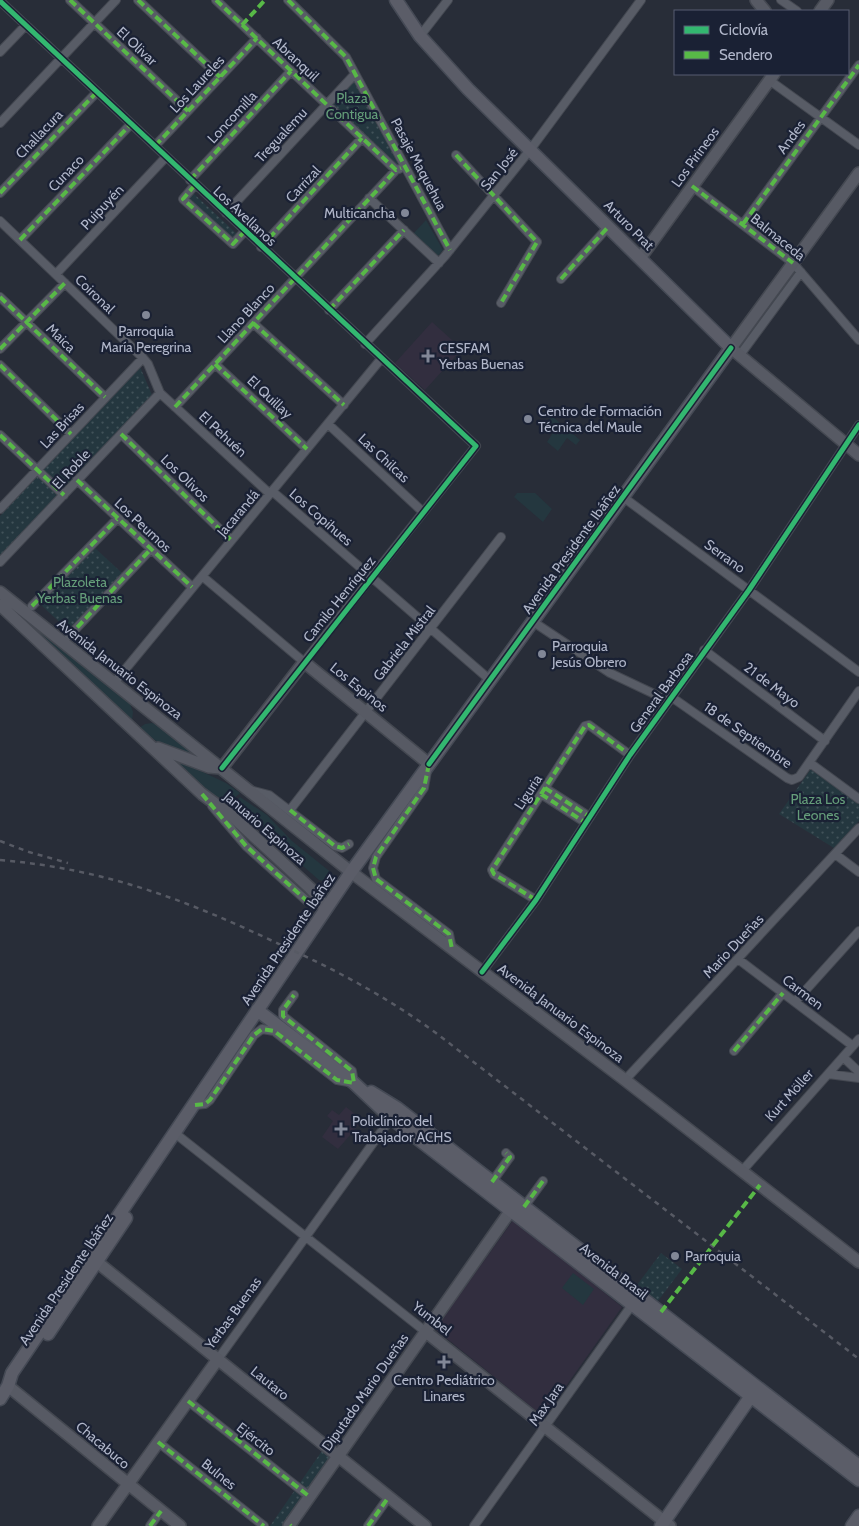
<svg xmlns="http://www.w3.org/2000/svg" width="859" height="1526" font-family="Cabin,sans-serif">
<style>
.medical{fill:#322e3f}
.green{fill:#24373f}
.park{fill:url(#park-dots)}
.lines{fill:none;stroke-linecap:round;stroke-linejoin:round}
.street-casing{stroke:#444851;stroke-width:10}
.secondary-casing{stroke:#444851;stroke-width:14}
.primary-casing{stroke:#454a55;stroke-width:15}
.street{stroke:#585c66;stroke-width:8}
.secondary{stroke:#575a64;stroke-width:11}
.primary{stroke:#5b5d68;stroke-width:12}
.rail{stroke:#575a64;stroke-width:2.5;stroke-dasharray:5 5;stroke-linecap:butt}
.quiet{stroke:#58b947;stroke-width:4;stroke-dasharray:8 4;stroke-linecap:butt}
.cycleway-casing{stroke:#1a2134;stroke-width:8}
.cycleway{stroke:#33b770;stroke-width:5}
.poi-dot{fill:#818797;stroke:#1a2134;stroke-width:2}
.labels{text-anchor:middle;stroke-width:4.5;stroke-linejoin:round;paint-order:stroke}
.street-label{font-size:14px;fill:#b1b7ca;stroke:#1a2134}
.park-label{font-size:14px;fill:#659e7a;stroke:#1a2134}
.poi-label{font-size:14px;fill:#b1b7ca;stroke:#1a2134;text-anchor:start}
</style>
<defs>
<pattern id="park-dots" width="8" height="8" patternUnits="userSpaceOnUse" patternTransform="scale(1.25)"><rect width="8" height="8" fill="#24373f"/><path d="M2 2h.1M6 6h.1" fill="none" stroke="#415259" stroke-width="1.8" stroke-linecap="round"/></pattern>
</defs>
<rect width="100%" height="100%" fill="#282d38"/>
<path class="medical" d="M432,322L462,349L425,390L395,363Z
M346,1107L363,1120L338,1149L322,1137L333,1121L327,1116L332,1110L339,1115Z
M514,1219L622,1307L544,1417L435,1329Z"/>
<path class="green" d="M426,220L443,250L437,257L413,234Z
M552,416L580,440L576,445L567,438L558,451L547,442L554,431L545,424Z
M517,493H535L552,509L543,522L514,497Z
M19,617L28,621L129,701L133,712L132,721Z
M152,723L161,727L213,767C187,756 160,747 139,728L145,724Z
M169,756L226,783L240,793L229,803L209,792Z
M240,797L267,815L292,841L333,874L329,883L319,880L233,805Z
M573,1273L594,1289L583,1305L562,1288Z"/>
<path class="park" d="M355,80L398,164L395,167L331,107Z
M192,192L237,234L231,240L186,198Z
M140,367L152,395L0,557V516Z
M95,548L122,573L69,631L40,604Z
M811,769L859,804V821L834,848L779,814Z
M661,1253L682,1269L655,1305L634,1289Z
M324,1448L336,1457L287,1526H270Z"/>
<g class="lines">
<g class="street-casing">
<path id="street" d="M70,0L188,111
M138,0L220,77
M216,0L396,170L399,169
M288,0L346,57L450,250
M781,0L797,11
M0,1L476,446L304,662L202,576
M420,36L448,0
M0,52L26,25
M769,80L859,145
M0,123L116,0
M155,146L257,38
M456,155L537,242L501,303
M190,180L291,71
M195,185L183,199L233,244L245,231
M692,186L793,263L859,340
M0,193L97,92
M369,198L439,263
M226,213L355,74
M0,221L143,358L148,364L160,393L270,494
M743,224L859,65
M20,240L131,124
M261,247L362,138
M56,274L166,157
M561,279L609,226
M0,297L105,397
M329,310L404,230
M253,323L344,405
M365,344L445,256L530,150L641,0
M0,349L65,283
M740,355L801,272
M215,364L307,449
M0,365L71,434
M175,407L396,170
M328,424L423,512
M121,434L231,540
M0,435L64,495
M77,480L192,587
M272,491L490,680
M623,497L859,672
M0,509L143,358
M0,562L160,393
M32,606L117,519
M532,621L610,673L667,700
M69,636L151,549
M704,650L825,741
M114,683L381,359
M670,696L787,778L792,780L799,777L859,691
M810,763L859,799
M427,771L424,788L376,857L373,868L376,879L449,934L452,949
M545,788L590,817
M250,790L269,795L335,846L342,848L349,844
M541,794L586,823
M212,806L246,846L307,901
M290,810L501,537
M835,854L859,872
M536,900L494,874L492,870L585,726L589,725L630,755
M738,959L853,1046
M482,972L536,900L630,755L749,590L859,425
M795,1002L859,931
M734,1051L783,993
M843,1057L859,1072
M828,1074L859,1078
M625,1080L859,828
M195,1105L205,1104L210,1100L254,1035L262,1029L274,1031L337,1080L354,1083L352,1071L283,1016V1010L294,995
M176,1134L426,1332
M742,1171L859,1039
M492,1182L510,1157L506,1153
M524,1207L543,1181
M218,1359L391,1118
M188,1401L310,1497
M158,1442L264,1526
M150,1526L161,1511
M368,1526L388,1498
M474,1526L634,1302"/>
</g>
<g class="secondary-casing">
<path id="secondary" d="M756,0L765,11
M820,11L828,0
M859,173L731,348L859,455
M641,257L774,74
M0,592L351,872L625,1080L859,1262
M0,605L202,794L232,816L310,888L319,897L325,910
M158,748L209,767L220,768
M222,768L304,662L429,764
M97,1262L425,1526
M426,1332L670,1526
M8,1386L180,1526
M98,1526L218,1359
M289,1526L516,1203"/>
</g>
<g class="primary-casing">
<path id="primary" d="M257,1010L354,1083L391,1118L859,1480
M371,1092L397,1108L859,1466
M48,1334L126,1218
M0,1399L8,1386L12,1373L351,872L731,348L468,89L420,36L396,0
M661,1526L751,1396L757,1393
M852,1526L859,1516"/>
</g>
<use href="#street" class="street"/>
<use href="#secondary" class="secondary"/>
<use href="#primary" class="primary"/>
<path class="rail" d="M0,841L29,852L68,863
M0,860C105,869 187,900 281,945C336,970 387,997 436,1033L859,1359"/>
<path class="quiet" d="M70,0L188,111
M138,0L220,77
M216,0L396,170L401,168
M288,0L346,57L450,250
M242,25L265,0
M155,146L257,38
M456,155L537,242L501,303
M190,180L291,71
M195,185L183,199L233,244L245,231
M692,186L793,263
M0,193L97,92
M743,224L859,65
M20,240L131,124
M261,247L362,138
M561,279L609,226
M0,297L105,397
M329,310L404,230
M253,323L344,405
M0,349L65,283
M215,364L307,449
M0,365L71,434
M175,407L396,170
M121,434L231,540
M0,435L64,495
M77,480L192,587
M32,606L117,519
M69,636L151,549
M429,764L424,788L376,857L373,868L376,879L449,934L452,949
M545,788L590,817
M202,794L246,846L307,901
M541,794L586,823
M290,810L335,846L342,848L349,844
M536,900L494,874L492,870L585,726L589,725L630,755
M734,1051L783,993
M195,1105L205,1104L210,1100L254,1035L262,1029L274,1031L337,1080L354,1083L352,1071L283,1016V1010L294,995
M492,1182L510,1157L506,1153
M524,1207L543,1181
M661,1312L760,1185
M188,1401L310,1497
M158,1442L264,1526
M290,1525L291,1526
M150,1526L161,1511
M368,1526L388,1498"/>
<g class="cycleway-casing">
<path id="cycleway" d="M0,1L476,446L222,768
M429,764L731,348
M482,972L536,900L630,755L749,590L859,425"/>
</g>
<use href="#cycleway" class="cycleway"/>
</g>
<g class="poi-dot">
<circle cx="405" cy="213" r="5"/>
<circle cx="146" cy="315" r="5"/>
<path d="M425.5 348.5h5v5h5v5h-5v5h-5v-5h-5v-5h5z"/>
<circle cx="528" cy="419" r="5"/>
<circle cx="542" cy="654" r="5"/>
<path d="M338.5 1121.5h5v5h5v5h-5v5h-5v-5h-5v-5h5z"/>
<circle cx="675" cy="1256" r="5"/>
<path d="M441.5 1354.5h5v5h5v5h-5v5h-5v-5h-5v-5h5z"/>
</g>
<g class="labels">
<g class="street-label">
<text transform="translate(137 46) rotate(43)" y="5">El Olivar</text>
<text transform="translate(296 59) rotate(43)" y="5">Abranquil</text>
<text transform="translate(197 84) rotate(-47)" y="5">Los Laureles</text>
<text transform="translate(232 117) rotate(-47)" y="5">Loncomilla</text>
<text transform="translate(39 134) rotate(-46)" y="5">Challacura</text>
<text transform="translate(281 135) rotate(-47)" y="5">Tregualemu</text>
<text transform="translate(791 137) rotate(-54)" y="5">Andes</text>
<text transform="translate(695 157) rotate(-54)" y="5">Los Pirineos</text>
<text transform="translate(419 164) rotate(62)" y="5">Pasaje Maquehua</text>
<text transform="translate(499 169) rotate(-51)" y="5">San José</text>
<text transform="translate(66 173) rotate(-46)" y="5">Cunaco</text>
<text transform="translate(303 184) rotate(-47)" y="5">Carrizal</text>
<text transform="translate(102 207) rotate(-47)" y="5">Puipuyén</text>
<text transform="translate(245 216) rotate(43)" y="5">Los Avellanos</text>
<text transform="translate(629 225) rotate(45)" y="5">Arturo Prat</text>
<text transform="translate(778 237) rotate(39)" y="5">Balmaceda</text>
<text transform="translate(95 294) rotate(44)" y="5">Coironal</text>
<text transform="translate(246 313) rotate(-47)" y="5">Llano Blanco</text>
<text transform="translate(61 338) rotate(44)" y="5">Maica</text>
<text transform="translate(270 397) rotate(43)" y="5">El Quillay</text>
<text transform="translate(62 425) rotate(-47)" y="5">Las Brisas</text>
<text transform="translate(223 434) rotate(43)" y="5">El Pehuén</text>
<text transform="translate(384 458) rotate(43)" y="5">Las Chilcas</text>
<text transform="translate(71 469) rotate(-47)" y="5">El Roble</text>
<text transform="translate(185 478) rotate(44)" y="5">Los Olivos</text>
<text transform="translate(238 513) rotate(-50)" y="5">Jacarandá</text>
<text transform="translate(321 517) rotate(41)" y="5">Los Copihues</text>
<text transform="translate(143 525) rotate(43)" y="5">Los Peumos</text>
<text transform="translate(571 549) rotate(-54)" y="5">Avenida Presidente Ibáñez</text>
<text transform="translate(725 556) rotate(36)" y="5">Serrano</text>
<text transform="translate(339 599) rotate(-51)" y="5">Camilo Henríquez</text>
<text transform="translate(404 643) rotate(-52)" y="5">Gabriela Mistral</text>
<text transform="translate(120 669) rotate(38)" y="5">Avenida Januario Espinoza</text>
<text transform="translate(772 685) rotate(37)" y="5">21 de Mayo</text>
<text transform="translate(359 687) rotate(39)" y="5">Los Espinos</text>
<text transform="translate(661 692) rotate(-54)" y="5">General Barbosa</text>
<text transform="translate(748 735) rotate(35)" y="5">18 de Septiembre</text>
<text transform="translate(528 792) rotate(-57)" y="5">Liguria</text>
<text transform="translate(265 828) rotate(41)" y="5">Januario Espinoza</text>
<text transform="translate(288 939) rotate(-56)" y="5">Avenida Presidente Ibáñez</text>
<text transform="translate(733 946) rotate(-47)" y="5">Mario Dueñas</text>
<text transform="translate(803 992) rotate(37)" y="5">Carmen</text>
<text transform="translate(561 1013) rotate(37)" y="5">Avenida Januario Espinoza</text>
<text transform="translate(789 1095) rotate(-48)" y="5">Kurt Möller</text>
<text transform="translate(614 1271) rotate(38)" y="5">Avenida Brasil</text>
<text transform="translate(66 1279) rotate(-56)" y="5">Avenida Presidente Ibáñez</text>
<text transform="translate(233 1313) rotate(-54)" y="5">Yerbas Buenas</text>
<text transform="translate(432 1318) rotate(38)" y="5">Yumbel</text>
<text transform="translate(270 1383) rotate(39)" y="5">Lautaro</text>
<text transform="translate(365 1392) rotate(-55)" y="5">Diputado Mario Dueñas</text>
<text transform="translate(546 1404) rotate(-55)" y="5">Max Jara</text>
<text transform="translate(256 1439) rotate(38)" y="5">Ejército</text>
<text transform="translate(103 1445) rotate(40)" y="5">Chacabuco</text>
<text transform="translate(219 1474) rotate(39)" y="5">Bulnes</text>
</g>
<g class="park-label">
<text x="352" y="103">Plaza<tspan x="352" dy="16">Contigua</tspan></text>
<text x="80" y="587">Plazoleta<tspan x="80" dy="16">Yerbas Buenas</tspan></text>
<text x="818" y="804">Plaza Los<tspan x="818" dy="16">Leones</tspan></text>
</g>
<g class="poi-label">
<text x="395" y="218" text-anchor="end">Multicancha</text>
<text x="146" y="336" text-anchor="middle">Parroquia<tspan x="146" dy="16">María Peregrina</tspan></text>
<text x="439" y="353">CESFAM<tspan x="439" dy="16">Yerbas Buenas</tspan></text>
<text x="538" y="416">Centro de Formación<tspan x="538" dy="16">Técnica del Maule</tspan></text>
<text x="552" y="651">Parroquia<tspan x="552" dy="16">Jesús Obrero</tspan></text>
<text x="352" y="1126">Policlínico del<tspan x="352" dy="16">Trabajador ACHS</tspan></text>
<text x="685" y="1261">Parroquia</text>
<text x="444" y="1385" text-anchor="middle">Centro Pediátrico<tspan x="444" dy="16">Linares</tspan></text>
</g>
</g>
<rect x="674" y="10" width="175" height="65" fill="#1a2134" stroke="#565d70"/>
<rect x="684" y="26" width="25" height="8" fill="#33b770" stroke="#565d70"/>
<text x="719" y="35" font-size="15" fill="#b1b7ca">Ciclovía</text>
<rect x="684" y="51" width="25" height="8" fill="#58b947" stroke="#565d70"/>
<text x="719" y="60" font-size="15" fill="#b1b7ca">Sendero</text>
</svg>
